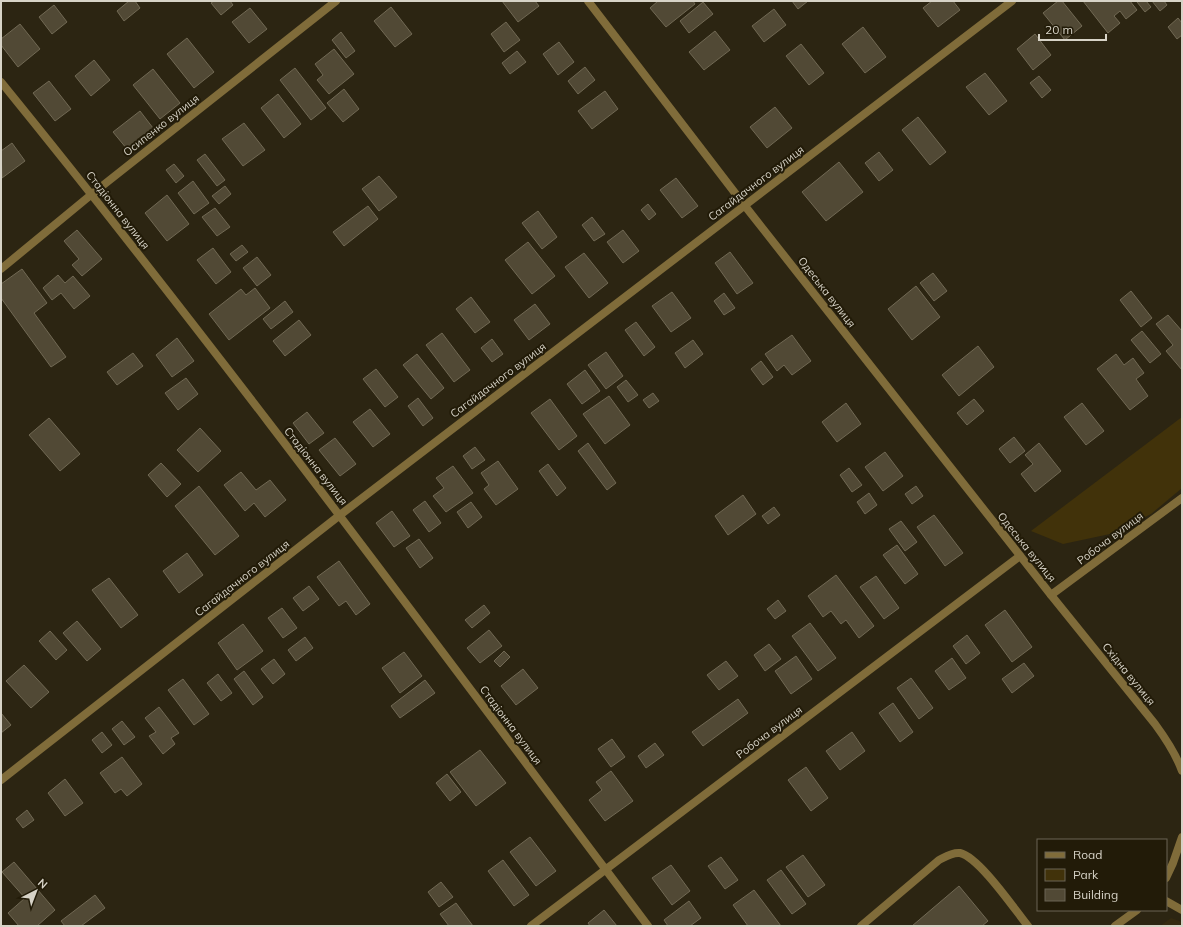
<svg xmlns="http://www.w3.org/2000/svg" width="1183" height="927" font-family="Mulish,sans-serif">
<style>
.built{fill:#342a10}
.green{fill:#41320a}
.building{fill:#514935;stroke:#716954}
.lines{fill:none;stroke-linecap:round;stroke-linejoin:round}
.service{stroke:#806c3a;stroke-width:8}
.minor{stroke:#806c3a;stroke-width:8}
.tertiary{stroke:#806c3a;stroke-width:8}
.labels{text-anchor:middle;stroke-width:4;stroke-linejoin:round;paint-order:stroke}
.street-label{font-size:11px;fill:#d7d3c7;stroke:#221b08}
</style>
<rect width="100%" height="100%" fill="#2c2512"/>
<path class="built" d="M1171,918L1182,922V926H1160Z"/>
<path class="green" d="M1182,417V488L1151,514L1110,534L1063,544L1031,531Z"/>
<path class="building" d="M129,1H135L140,8L124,21L117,11Z
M214,1H230L233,5L221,15L211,3Z
M502,1H535L539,6L518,22Z
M658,1H693L695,4L666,27L650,8Z
M792,1H808L798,9Z
M932,1H953L960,10L938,27L923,8Z
M1058,1H1062L1082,26L1065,40L1043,13Z
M1083,1H1130L1137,10L1126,19L1120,11L1114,16L1120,23L1108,33Z
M1138,1H1146L1151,7L1145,12L1137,2Z
M1152,1H1164L1167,5L1160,11Z
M703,2L713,14L689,33L680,21Z
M54,5L67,22L52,34L39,17Z
M391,7L412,34L395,47L374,21Z
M250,8L267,29L249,43L232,22Z
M774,9L786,25L764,42L752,26Z
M1178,18L1182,23V35L1177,39L1168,27Z
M506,22L520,40L504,52L491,34Z
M20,24L40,49L18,67L1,45V39Z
M863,27L886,57L865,73L842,44Z
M715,31L730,50L704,70L689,52Z
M341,32L355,51L346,58L332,40Z
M1035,34L1051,55L1033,70L1017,49Z
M187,38L214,72L194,88L167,54Z
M559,42L574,62L558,75L543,54Z
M801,44L824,73L809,85L786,56Z
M334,49L354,74L329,94L317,80L323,75L315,64Z
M517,51L526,62L510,74L502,63Z
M94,60L110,80L91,96L75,76Z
M585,67L595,80L578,94L568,81Z
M295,68L326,108L311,120L280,80Z
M153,69L180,103L160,119L133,85Z
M985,73L1007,101L989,115L966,87Z
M1039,76L1051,90L1042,98L1030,83Z
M49,81L71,109L55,121L33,93Z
M344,89L359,109L343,122L327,103Z
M605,91L618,109L592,129L578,111Z
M278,94L301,124L284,138L261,108Z
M775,107L792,128L767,148L750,127Z
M140,111L153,128L127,149L113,132Z
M918,117L946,152L930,165L902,130Z
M244,123L265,150L243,166L222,139Z
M12,143L25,161L2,178L1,151Z
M879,152L893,170L879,181L865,163Z
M205,154L225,180L217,186L197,160Z
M839,162L863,192L826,221L802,192Z
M174,164L184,176L176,183L166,170Z
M379,176L397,197L379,211L362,189Z
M676,178L698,206L682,218L660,190Z
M193,181L209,203L194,214L178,193Z
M225,186L231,194L219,204L212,196Z
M167,195L189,224L167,241L145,213Z
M648,204L656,214L649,220L641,210Z
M368,206L378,219L344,246L333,232Z
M215,208L230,227L217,236L202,217Z
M538,211L557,237L542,249L522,223Z
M592,217L605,234L594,241L582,225Z
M77,230L102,259L82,276L72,265L79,259L64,241Z
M623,230L639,251L623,263L607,242Z
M528,242L555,276L532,294L505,260Z
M242,245L248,252L236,261L230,254Z
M213,248L231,272L216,284L197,260Z
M730,252L753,283L737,294L715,263Z
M584,253L608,283L589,298L565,267Z
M257,257L271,275L257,286L243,268Z
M22,269L47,303L34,313L66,357L51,367L1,298V284Z
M933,273L947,291L934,301L920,283Z
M58,275L65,283L73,276L90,296L74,309L61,293L52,300L43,288Z
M916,286L940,317L912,340L888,309Z
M255,288L270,308L229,340L209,314L241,289L246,295Z
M1131,291L1152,318L1141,327L1120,300Z
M672,292L691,318L671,332L652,306Z
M724,293L735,308L724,315L714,301Z
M471,297L490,322L475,333L456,309Z
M285,301L293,312L271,329L263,319Z
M535,304L550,324L529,340L514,320Z
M1168,315L1182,331V370L1166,351L1173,345L1156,324Z
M299,320L311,335L285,356L273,341Z
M636,322L655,347L644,356L625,330Z
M1142,331L1161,354L1150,363L1131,340Z
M442,333L470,370L454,382L426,345Z
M792,335L811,361L792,375L784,365L777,371L765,354Z
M177,338L194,361L172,377L156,355Z
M492,339L503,354L492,362L481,348Z
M693,340L703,354L685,368L675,353Z
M978,346L994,367L959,396L942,375Z
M606,352L623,376L606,389L588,365Z
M133,353L143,366L117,385L107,372Z
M417,354L444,388L431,399L403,365Z
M1116,354L1124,365L1133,358L1144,373L1136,379L1148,396L1130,410L1097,369Z
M761,361L773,377L763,385L751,369Z
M376,369L398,397L385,407L363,379Z
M585,370L600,391L582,404L567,384Z
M186,378L198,394L178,410L165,393Z
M626,380L638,395L628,402L617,387Z
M653,393L659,401L649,408L643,400Z
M609,396L630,425L605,444L583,414Z
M418,398L433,418L423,426L408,406Z
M550,399L577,436L559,450L531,413Z
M974,399L984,411L967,425L957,413Z
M846,403L861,424L837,442L822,422Z
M1082,403L1104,431L1086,445L1064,417Z
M370,409L390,434L373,447L353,422Z
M307,412L324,433L309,444L293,423Z
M49,418L80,454L60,471L29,435Z
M200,428L221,451L198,472L177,450Z
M1014,437L1025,451L1010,463L999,449Z
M335,438L356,464L340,476L319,450Z
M588,443L616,483L607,490L578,451Z
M1039,443L1061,471L1035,492L1021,474L1033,464L1025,455Z
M475,447L485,460L472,469L463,456Z
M885,452L903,476L883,491L865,467Z
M498,461L518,489L496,505L484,489L489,485L481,473Z
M161,463L181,484L167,497L148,475Z
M548,464L566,488L557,496L539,471Z
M453,466L473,493L446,512L433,496L444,488L436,478Z
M849,468L862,485L852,492L840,475Z
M241,472L256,490L270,480L286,500L265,517L254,503L245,511L224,485Z
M199,486L239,536L215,555L175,506Z
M916,486L923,496L912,504L905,494Z
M869,493L877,505L865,514L857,502Z
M743,495L756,514L728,535L715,516Z
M425,501L441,523L429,532L413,510Z
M471,502L482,517L468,528L457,512Z
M774,507L780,515L768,524L762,516Z
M392,511L410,536L394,547L376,523Z
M934,515L963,553L945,566L917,527Z
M901,521L917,542L905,551L889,529Z
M419,539L433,558L420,568L406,548Z
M897,545L918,574L905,584L883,555Z
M187,553L203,575L179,593L163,571Z
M339,561L370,604L356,615L346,601L339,606L317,577Z
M836,575L874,626L859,638L846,620L841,624L831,611L823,617L808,596Z
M876,576L899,608L884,619L860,587Z
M109,578L138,615L121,628L92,590Z
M309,586L319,599L303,611L293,598Z
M778,600L786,611L775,619L767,609Z
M484,605L490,613L472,628L465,620Z
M282,608L297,628L283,638L268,618Z
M1005,610L1032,647L1012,662L985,625Z
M77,621L101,649L87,661L63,633Z
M810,623L836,658L818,671L792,636Z
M243,624L263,651L237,670L218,643Z
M489,630L502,646L480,663L467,648Z
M50,631L67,650L56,660L39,641Z
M967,635L980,653L966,664L953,646Z
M305,637L313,648L296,661L288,650Z
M769,644L781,659L765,671L754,655Z
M504,651L510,657L500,667L494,661Z
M404,652L422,676L400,693L382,668Z
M796,656L812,679L791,694L775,671Z
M952,658L966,678L949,690L935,671Z
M274,659L285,674L273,684L261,669Z
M726,661L738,676L719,690L707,675Z
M1024,663L1034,676L1012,693L1002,679Z
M24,665L49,692L31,708L6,681Z
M523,669L538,688L516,705L501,686Z
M244,671L263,697L253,705L234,679Z
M218,674L232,693L221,701L207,683Z
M911,678L933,708L919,719L897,688Z
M183,679L209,714L194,725L168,690Z
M425,680L435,693L400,718L391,706Z
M738,699L748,713L703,746L692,732Z
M893,703L913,732L900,742L879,713Z
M159,707L179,733L171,738L175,744L163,754L149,736L156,732L145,718Z
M1,713L11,725L1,733Z
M122,721L135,737L124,745L112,729Z
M102,732L112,745L102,753L92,740Z
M852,732L865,751L840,770L826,751Z
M612,739L625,757L611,767L598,749Z
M655,743L664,755L646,768L638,756Z
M480,750L506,783L476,806L450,772Z
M122,757L142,784L127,796L121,789L115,793L100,773Z
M806,767L828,798L811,811L788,780Z
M611,771L633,801L605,821L589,800L602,790L596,782Z
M447,774L461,792L450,801L436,783Z
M65,779L83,803L65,816L48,793Z
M27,810L34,820L23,828L16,819Z
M530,837L556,871L536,886L510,852Z
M803,855L825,885L808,897L786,867Z
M721,857L738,880L725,889L708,866Z
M503,860L529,895L514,906L488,871Z
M14,862L55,910L37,926H19L8,913L25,898L2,872Z
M671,865L690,891L672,905L652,878Z
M781,870L806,904L792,914L767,880Z
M441,882L453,897L439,907L428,892Z
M959,886L988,921L982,926H912Z
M754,890L781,926H748L733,905Z
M95,895L105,908L81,926H65L61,921Z
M689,901L701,918L690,926H668L664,920Z
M456,903L473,926H449L440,914Z
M604,910L617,926H590L588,923Z"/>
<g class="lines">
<path class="service" d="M606,870L648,926
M1166,901L1182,910
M861,926L939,860C945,857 952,852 960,853C979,857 1015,910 1028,926"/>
<path class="minor" d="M1,82C210,339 407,605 606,870
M1,269L92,194L336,1
M1051,595L1155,724C1166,739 1176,754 1182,771
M1,780L340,515L1012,1
M1166,878L1173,863L1182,837
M531,926L1020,556
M1115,926L1137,910"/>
<path class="tertiary" d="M588,1L745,206L1051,595L1182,498"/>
</g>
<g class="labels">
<g class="street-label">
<text transform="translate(161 125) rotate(-38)" y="4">Осипенко вулиця</text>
<text transform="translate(756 183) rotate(-37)" y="4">Сагайдачного вулиця</text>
<text transform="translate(118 210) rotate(52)" y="4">Стадіонна вулиця</text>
<text transform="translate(827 292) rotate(52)" y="4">Одеська вулиця</text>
<text transform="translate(498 380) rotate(-37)" y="4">Сагайдачного вулиця</text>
<text transform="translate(316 466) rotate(52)" y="4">Стадіонна вулиця</text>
<text transform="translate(1110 538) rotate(-37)" y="4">Робоча вулиця</text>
<text transform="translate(1027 547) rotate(51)" y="4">Одеська вулиця</text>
<text transform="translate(242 578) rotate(-38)" y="4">Сагайдачного вулиця</text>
<text transform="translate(1129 674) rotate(51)" y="4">Східна вулиця</text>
<text transform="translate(511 725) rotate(53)" y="4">Стадіонна вулиця</text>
<text transform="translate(769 732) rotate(-37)" y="4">Робоча вулиця</text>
</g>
</g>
<rect width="1183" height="927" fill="none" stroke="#d7d3c7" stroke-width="4"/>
<rect x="1037" y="839" width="130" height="72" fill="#221b08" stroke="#6a6554"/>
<rect x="1045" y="852" width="20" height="6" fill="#806c3a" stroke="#6a6554"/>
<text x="1073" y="859" font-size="12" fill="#d7d3c7">Road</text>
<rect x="1045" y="869" width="20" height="12" fill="#41320a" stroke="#6a6554"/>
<text x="1073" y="879" font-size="12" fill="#d7d3c7">Park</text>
<rect x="1045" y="889" width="20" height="12" fill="#514935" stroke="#6a6554"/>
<text x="1073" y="899" font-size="12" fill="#d7d3c7">Building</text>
<g transform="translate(36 891) rotate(42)" stroke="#221b08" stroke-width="3" paint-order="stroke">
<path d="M0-3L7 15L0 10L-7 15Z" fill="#d7d3c7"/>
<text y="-6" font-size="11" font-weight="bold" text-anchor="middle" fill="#d7d3c7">N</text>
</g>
<path d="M1039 34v6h67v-6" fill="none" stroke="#d7d3c7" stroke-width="2"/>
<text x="1045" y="34" font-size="12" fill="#d7d3c7" stroke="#221b08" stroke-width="3" paint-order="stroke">20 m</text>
</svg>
